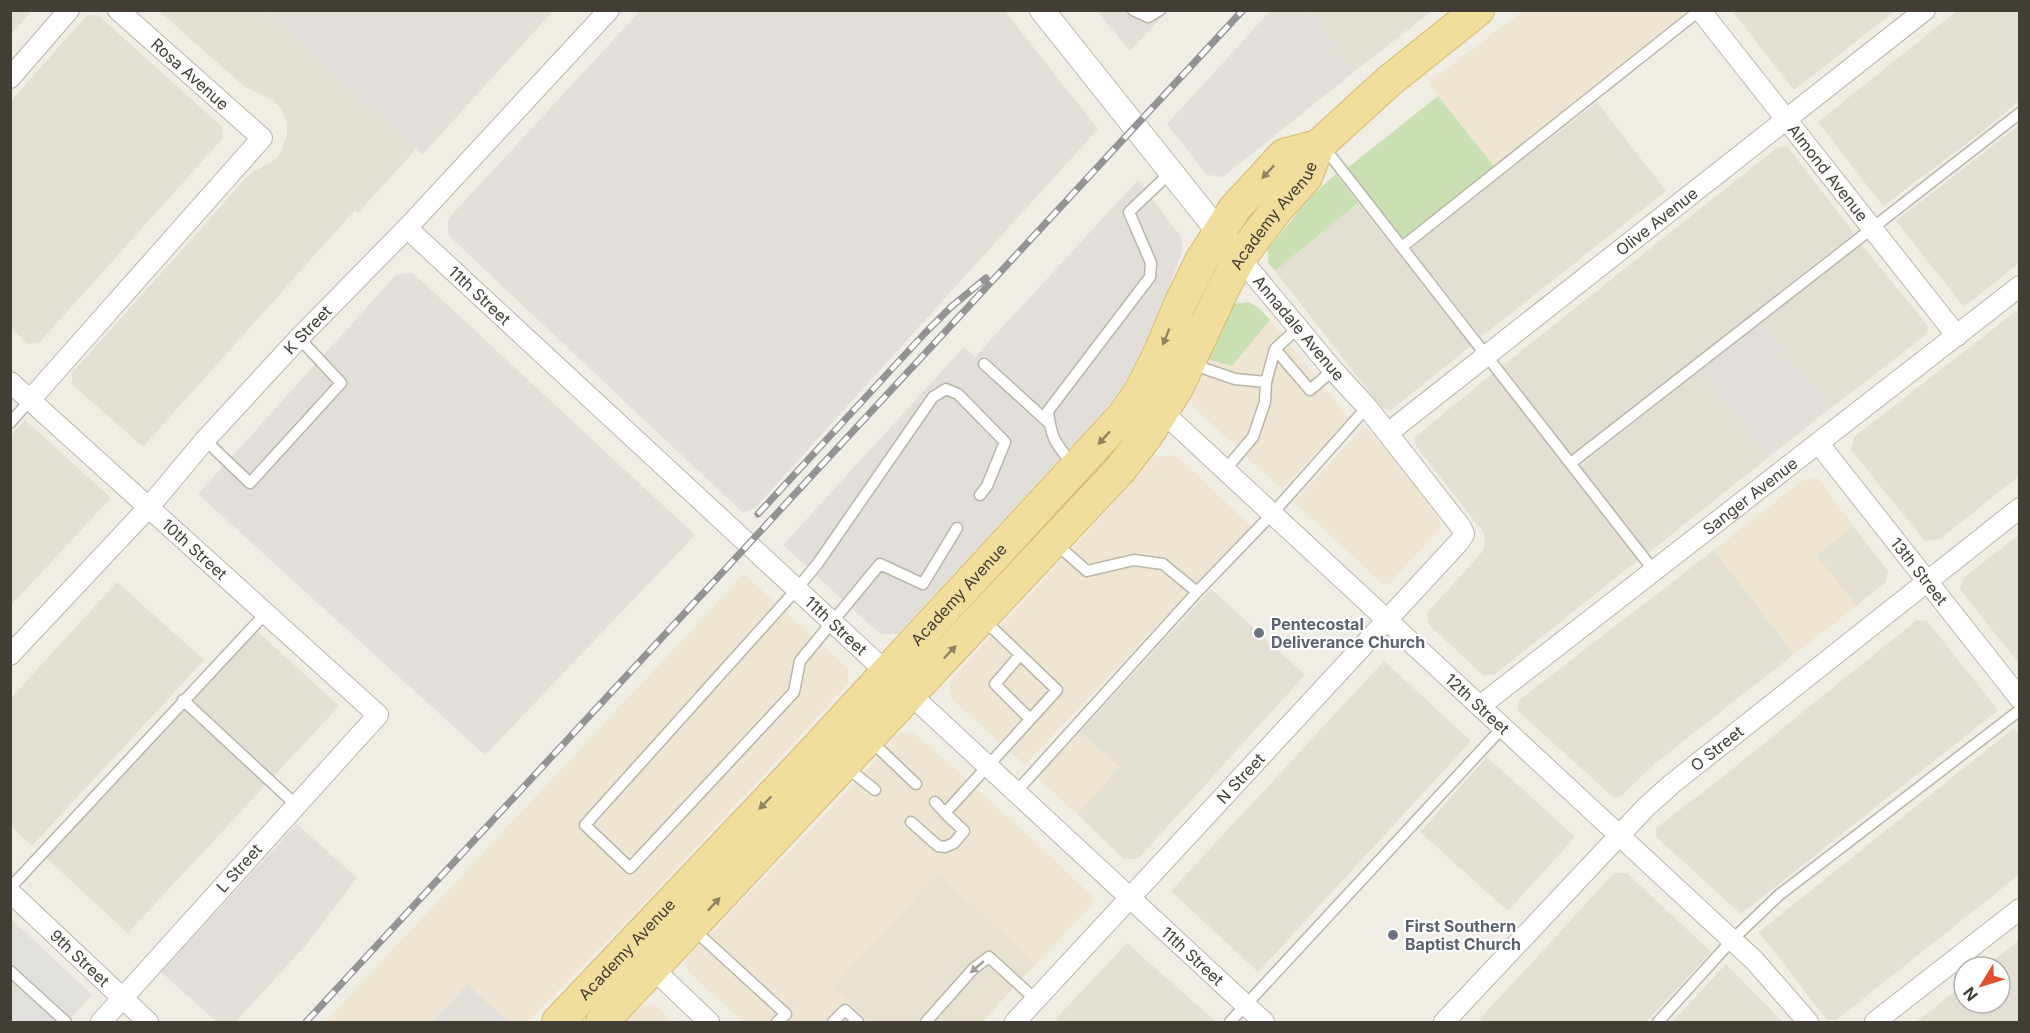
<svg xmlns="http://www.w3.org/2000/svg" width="2030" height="1033" font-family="Inter,sans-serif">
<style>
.residential{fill:#e3dfd3}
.commercial{fill:#f0e5d2}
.industrial{fill:#e2dfda}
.education{fill:#e8e2d0}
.green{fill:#c9e0b2}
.parking{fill:#e1e0dc}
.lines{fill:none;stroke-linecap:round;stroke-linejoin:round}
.service-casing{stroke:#bab5a9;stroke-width:13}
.minor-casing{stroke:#bab5a9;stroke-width:22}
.tertiary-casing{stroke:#bab5a9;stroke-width:26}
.primary-casing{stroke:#d4ba6f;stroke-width:34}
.service{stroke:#fff;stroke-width:10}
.minor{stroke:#fff;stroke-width:20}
.tertiary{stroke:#fff;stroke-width:24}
.primary{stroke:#f1dd9c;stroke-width:32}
.rail-casing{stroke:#939393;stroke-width:7}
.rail{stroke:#fff;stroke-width:4.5;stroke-dasharray:14;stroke-linecap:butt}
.oneway{fill:#918563}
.oneway2{fill:#a09e9a}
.worship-dot{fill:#6b7280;stroke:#fff;stroke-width:2}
.labels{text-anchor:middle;stroke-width:4.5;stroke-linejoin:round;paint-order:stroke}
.street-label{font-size:16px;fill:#423d35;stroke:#fff}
.worship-label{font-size:16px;font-weight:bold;fill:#5b616d;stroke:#fff;text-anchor:start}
</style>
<rect width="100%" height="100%" fill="#f0ede5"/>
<path class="residential" d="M11,10L32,11L11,34L10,11Z
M159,11H266L416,149L358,213L355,210L143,447L72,384V373L246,178L254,171L273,161L279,155L287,136V122L281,109L273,100L245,87Z
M1309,11H1432L1354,72Z
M1732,11H1895L1794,90Z
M1957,11H2019V101L1978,135L1883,206L1818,122Z
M87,15H98L222,127L223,138L39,343L28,344L11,328V101Z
M1597,102L1666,191L1481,337L1411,248Z
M2019,125V263L1964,307L1896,221Z
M1787,146L1854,233L1571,457L1501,367L1778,147Z
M1358,203L1471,346L1391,410L1382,408L1275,271Z
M1861,244L1928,326L1927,334L1831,408L1761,321Z
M2019,309V476L1940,539L1925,541L1851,450L1854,437Z
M1701,370L1769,457L1647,554L1578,467Z
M1493,373L1638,560L1495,674L1483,675L1429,625L1427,613L1483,551L1485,542L1484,533L1415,445L1414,438Z
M25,420L111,498L11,605V436Z
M1853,526L1888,571L1886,582L1856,606L1816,555Z
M2019,535V664L1960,589L1963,578Z
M1714,550L1794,654L1657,762L1621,796L1614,798L1518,711L1519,700Z
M117,582L204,660L32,846L11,826V698Z
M1211,589L1305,675L1138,859H1124L1077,814L1119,767L1080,732Z
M1917,620L1927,621L1998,710L1741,914L1656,837V828L1705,791Z
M255,629L339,706L128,933L44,856Z
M1384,661L1471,741L1258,972L1171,891Z
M2014,728L2020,735L2019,875L1836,1020H1827L1759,932Z
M1487,757L1575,837L1508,911L1420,832Z
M1614,873H1627L1711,952L1646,1022H1477Z
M2019,940V1022H1916L1964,984V1003H2000V967H1985Z
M1127,943L1216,1022H1053Z
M1726,964L1783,1022H1672Z"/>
<path class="commercial" d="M1680,10L1685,17L1494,166L1428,83L1523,11Z
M1270,320L1349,418L1282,489L1193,407L1190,393L1206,359L1232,366Z
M1364,426L1380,441L1440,519V528L1389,584H1383L1294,502Z
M1175,455L1251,526L1025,765L950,697V681L1126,490L1153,457Z
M1818,478L1853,526L1816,555L1856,606L1794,654L1714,550L1804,479Z
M744,574L848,669V684L636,912L527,1022H509L467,984L433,1022H325Z
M913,732L997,807L1091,895L1092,905L1036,964L938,873L833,987L870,1022H743L689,972L686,959L848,791L899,733Z
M1080,732L1119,767L1077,814L1037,778Z
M654,1004L673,1022H626L640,1007Z"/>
<path class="industrial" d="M1271,10L1309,11L1354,72L1223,177L1207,175L1167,124Z
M266,11H553L422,155Z
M640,11H1005L1098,129L754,509L742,512L448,235V219Z
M1097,11H1168L1130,51Z
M1138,180L1181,237L1183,249L1158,316L1135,366L1122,388L1104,411L898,634H880L783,545L964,347L975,357Z
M413,273L695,535L485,755L198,494L397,274Z
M1761,321L1831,408L1769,457L1701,370Z
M297,824L357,878L306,945L235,1022H217L161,972Z
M467,984L509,1022H433Z"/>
<path class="education" d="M938,873L1036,964L982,1022H870L833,987Z"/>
<path class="green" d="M1438,96L1494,166L1402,241L1346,169Z
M1336,174L1358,203L1275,271L1268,262V249L1310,197Z
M1249,302L1259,308L1270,320L1232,366L1206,359L1232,304Z"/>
<path class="parking" d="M10,918L92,995L67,1022H11Z"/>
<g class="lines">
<g class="service-casing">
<path id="service" d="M1133,10L1148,17L1160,10
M1323,146L1655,572
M1402,247L1700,10
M1275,349L1310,390L1333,370
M984,364L1049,423
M1191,364L1235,379L1266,382L1275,349L1298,328
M10,423L30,400
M205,440L250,483L341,383L299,338
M1571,463L2020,113
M1074,466C1056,444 1051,439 1048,411L1150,277L1151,263L1129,212L1171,172
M1225,470L1253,437L1265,402L1266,382
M957,528L923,584L880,564L800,661L794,692L630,868L585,825L796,590L818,563L933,397L946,389L958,394L1005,442L987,486L980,495
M1055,543L1087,571L1134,560L1163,564L1197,592
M1020,655L995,684L1030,719
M183,700L296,805
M870,740L916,784
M845,766L875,790
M1016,792L1197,592L1272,514L1367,407
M935,802L945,813
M911,822L938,846L945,847L954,843L964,831L945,813L1057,690L983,619
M10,888L265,614
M692,928L786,1014L777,1022
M10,971L66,1022
M833,1022L845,1010L858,1022
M926,1022L973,969L989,957L1036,1000
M1230,1022L1503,727
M1658,1022L1732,940L1779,895L2020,710"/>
</g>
<g class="minor-casing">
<g id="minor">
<path id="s1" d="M1700,10L1957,336"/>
<path d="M10,78L69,10"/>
<path id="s2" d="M407,228L1264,1022"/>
<path id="s3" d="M10,382L378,715L101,1022"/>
<path d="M30,400L262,138L118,10"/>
<path id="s4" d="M1154,404L1732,940L1754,960L1808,1022"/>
<path id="s5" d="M1388,433L1925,10"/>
<path id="s6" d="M1819,444L2020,699"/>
<path id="s7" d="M10,655L149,507L205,440L299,338L407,228L609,10"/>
<path id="s8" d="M1480,706L2020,286"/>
<path id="s9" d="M10,892L148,1022"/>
<path d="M646,962L709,1022"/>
<path id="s10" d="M1015,1022L1460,541L1464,534L1461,527L1367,407L1333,370L1240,258"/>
<path id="s11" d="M1444,1022L1646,807L1673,783L2020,508"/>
<path d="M1875,1022L2020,909"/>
</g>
</g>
<g class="tertiary-casing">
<path id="tertiary" d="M1042,10L1230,246"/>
</g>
<g class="primary-casing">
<g id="primary">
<path id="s12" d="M558,1022L805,761L1123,416L1140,392L1160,352L1181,302L1201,261L1235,208L1284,155L1318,146"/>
<path id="s13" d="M602,1022L1120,470L1147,435L1177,388L1225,285L1240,258L1276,210L1306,177L1318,146L1388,82L1478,10"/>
</g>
</g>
<use href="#service" class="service"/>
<use href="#minor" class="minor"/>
<use href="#tertiary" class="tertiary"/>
<use href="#primary" class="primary"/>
<g class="rail-casing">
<path id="rail" d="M758,514L925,333L951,307L986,278
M306,1022L1243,10"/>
</g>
<use href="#rail" class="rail"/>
</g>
<defs><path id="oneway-solid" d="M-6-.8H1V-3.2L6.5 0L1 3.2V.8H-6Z" transform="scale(1.5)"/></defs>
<g class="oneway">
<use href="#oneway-solid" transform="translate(1268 172) rotate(133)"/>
<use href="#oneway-solid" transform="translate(1166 337) rotate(112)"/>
<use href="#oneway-solid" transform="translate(1104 438) rotate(132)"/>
<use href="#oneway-solid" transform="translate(950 652) rotate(-46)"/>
<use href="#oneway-solid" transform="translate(765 803) rotate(134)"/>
<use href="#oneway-solid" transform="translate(714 904) rotate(-47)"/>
</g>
<use class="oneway2" href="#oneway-solid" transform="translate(977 967) rotate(139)"/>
<g class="worship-dot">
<circle cx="1259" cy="633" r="6"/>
<circle cx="1393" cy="935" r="6"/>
</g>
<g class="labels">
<g class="street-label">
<text transform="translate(190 74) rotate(42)" y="6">Rosa Avenue</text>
<text dy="6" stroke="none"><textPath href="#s1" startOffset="207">Almond Avenue</textPath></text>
<text dy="6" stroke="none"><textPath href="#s13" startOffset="1056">Academy Avenue</textPath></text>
<text dy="6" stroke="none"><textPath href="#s5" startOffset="342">Olive Avenue</textPath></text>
<text dy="6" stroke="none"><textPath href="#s2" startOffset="99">11th Street</textPath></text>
<text transform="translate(1299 328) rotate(50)" y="6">Annadale Avenue</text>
<text dy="6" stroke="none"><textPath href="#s7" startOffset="441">K Street</textPath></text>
<text dy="6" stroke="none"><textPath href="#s8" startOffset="342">Sanger Avenue</textPath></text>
<text dy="6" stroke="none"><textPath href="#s3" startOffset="249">10th Street</textPath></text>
<text dy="6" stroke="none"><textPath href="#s6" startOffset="162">13th Street</textPath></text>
<text dy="6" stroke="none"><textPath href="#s12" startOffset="586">Academy Avenue</textPath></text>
<text dy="6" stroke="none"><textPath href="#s2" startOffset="585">11th Street</textPath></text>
<text dy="6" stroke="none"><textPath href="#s4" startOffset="441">12th Street</textPath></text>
<text dy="6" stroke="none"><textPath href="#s11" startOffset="387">O Street</textPath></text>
<text dy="6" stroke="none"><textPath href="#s10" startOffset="332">N Street</textPath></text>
<text transform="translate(239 868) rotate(-48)" y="6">L Street</text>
<text dy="6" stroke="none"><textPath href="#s12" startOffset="100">Academy Avenue</textPath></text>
<text dy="6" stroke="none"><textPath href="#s2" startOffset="1071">11th Street</textPath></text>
<text dy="6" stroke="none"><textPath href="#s9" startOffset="96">9th Street</textPath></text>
</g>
<g class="worship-label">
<text x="1271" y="630">Pentecostal<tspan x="1271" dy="18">Deliverance Church</tspan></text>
<text x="1405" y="932">First Southern<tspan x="1405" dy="18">Baptist Church</tspan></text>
</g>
</g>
<rect width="2030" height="1033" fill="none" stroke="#423d35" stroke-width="24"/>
<g transform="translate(1982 985) rotate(232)"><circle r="28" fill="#ffffff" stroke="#b3b1ae" stroke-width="1.5"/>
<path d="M0-4.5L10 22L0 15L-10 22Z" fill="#df4f2c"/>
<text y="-9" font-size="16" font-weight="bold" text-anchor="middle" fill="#423d35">N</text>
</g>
</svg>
